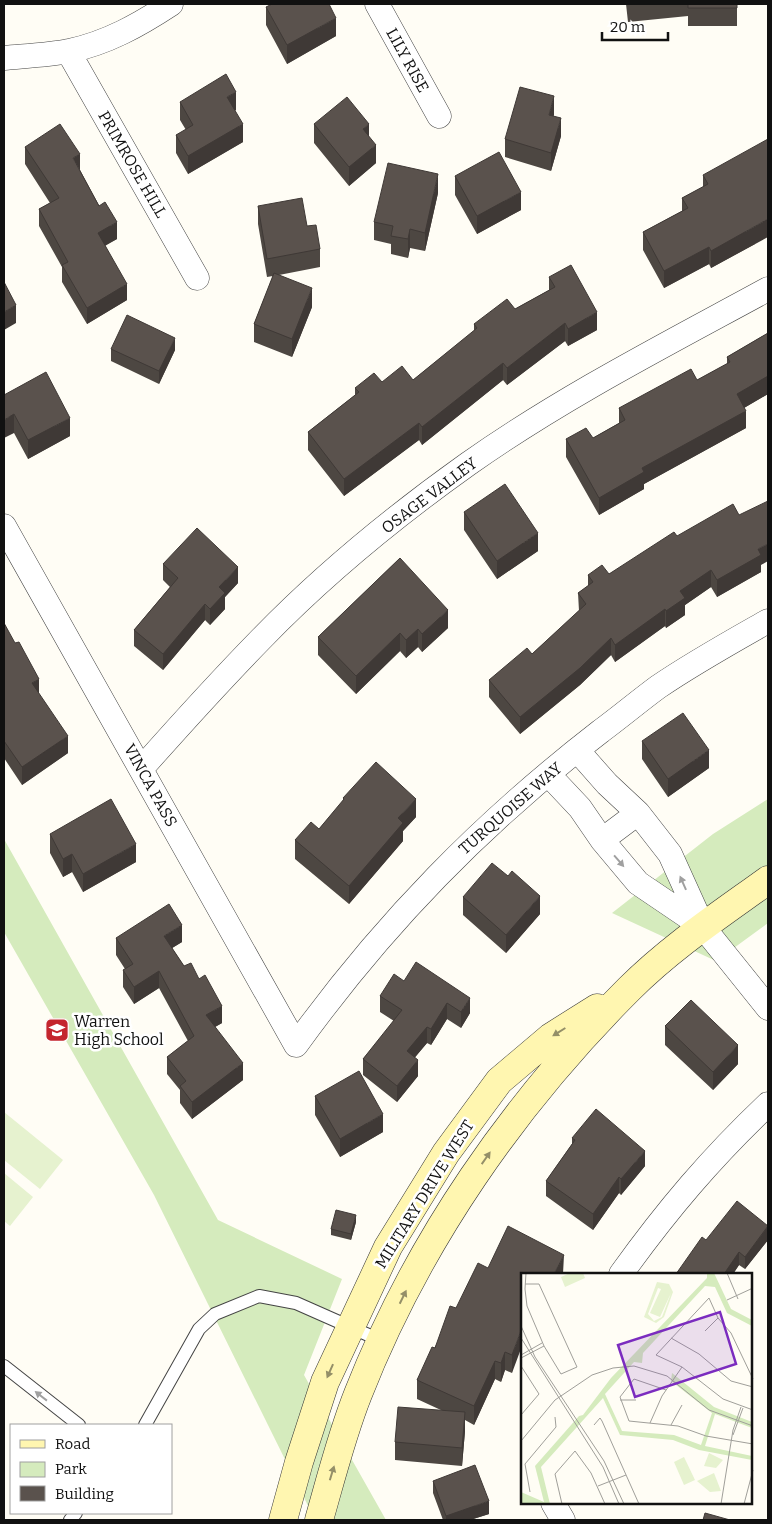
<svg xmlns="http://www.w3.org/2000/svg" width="772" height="1524" font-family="Bitter,serif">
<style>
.green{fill:#d5ebbd}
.pitch{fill:#e6f2cf}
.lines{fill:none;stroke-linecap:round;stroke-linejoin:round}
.lane-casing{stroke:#444;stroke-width:14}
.street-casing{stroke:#444;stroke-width:25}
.secondary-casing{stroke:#333;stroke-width:29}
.lane{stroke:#fff;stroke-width:12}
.street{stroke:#fff;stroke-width:24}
.secondary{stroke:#fff6b0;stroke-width:28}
.wall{fill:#4d4742}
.shaded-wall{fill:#3f3936}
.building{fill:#5a524d;stroke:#3f3936}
.oneway{fill:#a0a0a0}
.oneway2{fill:#948f68}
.labels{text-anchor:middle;stroke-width:5;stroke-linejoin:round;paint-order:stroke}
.street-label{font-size:16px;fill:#111;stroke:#fff}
.poi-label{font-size:16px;fill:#111;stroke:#fff;text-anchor:start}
.inset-road{fill:none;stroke:#a09f9a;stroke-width:1}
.view{fill:#7b2cbf;fill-opacity:0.15;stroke:#7b2cbf;stroke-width:2.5}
.inset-edge{fill:none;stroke:#111;stroke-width:2.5}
</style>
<rect width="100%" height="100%" fill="#fffdf5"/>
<path class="green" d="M768,799V923L716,961L612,913L713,834Z
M4,839L218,1220L342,1279L304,1375L386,1520H315L154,1195L4,932Z"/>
<path class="pitch" d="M4,1112L63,1160L40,1189L4,1160Z
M4,1173L33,1197L10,1226L4,1221Z"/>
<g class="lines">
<g class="lane-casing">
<path id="lane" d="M4,1366L79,1425
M145,1425L199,1329L215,1314L259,1296L296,1303L382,1341
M70,1520L76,1513"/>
</g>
<g class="street-casing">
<path id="street" d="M377,4L439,116
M68,51L197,278
M4,58C25,56 48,55 69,51C107,43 139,25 171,4
M4,526L296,1045C384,923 482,823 601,731C620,717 639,701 658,687C693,663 731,642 768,621
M577,750L607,784L638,813L670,854L703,927L768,1008
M142,768C181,724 220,681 261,639C324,574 395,516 468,464C563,397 667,344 768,289
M548,774L580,808L602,840L638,883L703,927
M602,840L638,813
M621,1274C667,1210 711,1158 768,1104
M553,1503L563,1520"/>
</g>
<g class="secondary-casing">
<path id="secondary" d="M283,1520L299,1462L325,1382L388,1247L446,1153L499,1081L551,1037L597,1008
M319,1520C331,1478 342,1434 358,1394C418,1241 514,1104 629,989C671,947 721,914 768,880"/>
</g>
<use href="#lane" class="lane"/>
<use href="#street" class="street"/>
<use href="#secondary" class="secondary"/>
</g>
<path class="wall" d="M626,4H737V26H688V16L628,22Z
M266,7L336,36L287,64L266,25Z
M180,102L236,110H235L243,142L188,174L176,153V135L186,130L180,120Z
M554,115L553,116L561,136L551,171L505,157V139Z
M314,124L369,137L376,163L349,186L314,143Z
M25,147L80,170L117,239L105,245L127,300L87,324L62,282V267L39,226V209L50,203L25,164Z
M703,175L755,244L711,268L709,264L664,288L643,250V232L682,211V198L703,187Z
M455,176L521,210L477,234L455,195Z
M438,193L425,251L410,248L408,258L391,254V244L374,240V222Z
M258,206L307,226L320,249V267L279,275L312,307L292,357L254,342V324L273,276L267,277L258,224Z
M549,277L597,330L568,346L565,341L507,385L503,380L422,445L419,440L344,496L308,450V432L355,395V388L382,382L413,380L474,331V324L515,309L549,290Z
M768,333V394L744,408L746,428L644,484V489L599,515L566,457V439L593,438L619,423V408L697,380L727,364V357Z
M111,349L175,350L159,384L111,361Z
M4,395L70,436L28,459L14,433Z
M464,512L538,551L497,579L464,530Z
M677,536L761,565V572L717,597L711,587L685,605V615L666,628L665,626L615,662L611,655L580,685L520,734L489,697V680L532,654L579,611L578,593L588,586V575L609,574Z
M400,558L448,628L422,652L418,647L406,658L400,651L356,694L318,655V637Z
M163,564L238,583L225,597V609L210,625L205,620L163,670L134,646V630L170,587L163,580Z
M4,623L68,753L22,785L4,758Z
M642,741L709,768L668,797L642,759Z
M343,798L416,817L403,831V841L349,904L295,859V840L319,829L343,801Z
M50,834L136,862L83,892L72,872L63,877L50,853Z
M463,897L540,914L506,953L463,915Z
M116,938L182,942L172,948L222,1023L215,1027L243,1080L192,1119L180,1103V1090L167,1074V1057L188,1041L159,988L134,1004L123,987V970L125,969L116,955Z
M404,981L470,1013L461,1028L447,1019L431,1045L427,1043L415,1057L418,1076L397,1102L363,1075V1059L394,1021L380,1012V996Z
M665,1026L738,1064L713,1090L665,1045Z
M315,1096L383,1132L340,1157L315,1115Z
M572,1138L645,1166L621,1195L619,1193L593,1230L546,1196V1181L572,1144Z
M356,1222L351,1240L331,1235V1229Z
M768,1226V1240L745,1269L739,1265L733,1274H676L706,1240Z
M488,1268L564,1273L563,1274H522L512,1373L505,1370L501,1382L495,1379L474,1425L465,1420V1431L462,1466L395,1460V1442L443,1411L417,1399V1380L456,1308Z
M433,1481L489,1514L470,1520H443L433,1493Z"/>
<path class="shaded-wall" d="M336,18V36L287,64V45Z
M236,92V110L227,115V97Z
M554,96V115L549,133V115Z
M561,118V136L551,171V153Z
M243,124V142L188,174V156Z
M369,124V143L363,129Z
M376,145V163L349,186V167Z
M80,154V171L73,158Z
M438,174V193L425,251V233Z
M521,192V210L477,234V216Z
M768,219V237L711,268V251Z
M117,222V239L98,250V233Z
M410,229V248L408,258V239Z
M709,247V264L664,288V271Z
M127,284V300L87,324V308Z
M312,288V307L292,357V339Z
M16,305V323L4,330V312Z
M597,312V330L568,346V329Z
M565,323V341L507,385V368Z
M175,338V350L159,384V371Z
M503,363V380L422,445V427Z
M768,376V394L737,412V394Z
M746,411V428L644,484V489L599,515V498L642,468Z
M14,414V433L4,438V420Z
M70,418V436L28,459V440Z
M419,423V440L344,496V479Z
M538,533V551L497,579V561Z
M768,544V561L761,565V572L717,597V580L758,549Z
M238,567V583L225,597V609L210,625V609L219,587Z
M711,570V587L685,605V615L666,628V611L680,591Z
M205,604V620L163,670V654Z
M665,609V626L615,662V645Z
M448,610V628L422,652V634Z
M418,629V647L406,658V640Z
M400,633V651L356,694V676Z
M611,638V655L580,685L520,734V717Z
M39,679V696L32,683Z
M68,736V753L22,785V767Z
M709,750V768L668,797V779Z
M416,799V817L403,831V841L349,904V886L398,818Z
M136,844V862L83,892V874Z
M72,854V872L63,877V859Z
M540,896V914L506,953V935Z
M182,925V942L164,953V936Z
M159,971V988L134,1004V987Z
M470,998V1013L461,1028V1012Z
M447,1003V1019L431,1045V1029Z
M222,1006V1023L206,1032V1015Z
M427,1027V1043L407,1067V1051Z
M738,1045V1064L713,1090V1072Z
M418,1060V1076L397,1102V1086Z
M243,1063V1080L192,1119V1102Z
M383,1114V1132L340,1157V1139Z
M645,1151V1166L621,1195V1179Z
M619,1177V1193L593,1230V1214Z
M356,1215V1222L351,1240V1234Z
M768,1227V1240L745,1269V1257Z
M739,1252V1265L733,1274H724Z
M564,1255L563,1274H554Z
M522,1328V1346L512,1373V1355Z
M505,1352V1370L501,1382V1363Z
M495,1361V1379L474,1425V1406Z
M465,1412V1431L462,1466V1448Z
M489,1501V1514L470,1520H446V1516Z"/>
<path class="building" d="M272,4H329L336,18L287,45L266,7Z
M688,4H737V8H688Z
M226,74L236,92L227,97L243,124L188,156L176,135L193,125L180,102Z
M520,87L554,96L549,115L561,118L551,153L505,139Z
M347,97L369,124L363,129L376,145L349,167L314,124Z
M60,124L80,154L73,158L99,206L105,202L117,222L98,233L127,284L87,308L62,265L68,262L39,209L59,198L25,147Z
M768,139V219L711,251L709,247L664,271L643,232L688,208L682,198L708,184L703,175Z
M499,152L521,192L477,216L455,176Z
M388,163L438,174L425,233L410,229L408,239L391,236L393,226L374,222Z
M302,198L307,226L316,225L320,249L267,259L258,206Z
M571,265L597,312L568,329L565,323L507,368L503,363L422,427L419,423L344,479L308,432L359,392L355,388L374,373L382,382L402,366L413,380L477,328L474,324L507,299L515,309L555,287L549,277Z
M274,273L312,288L292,339L254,324Z
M4,282L16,305L4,312Z
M127,315L175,338L159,371L111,349Z
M768,333V376L737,394L746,411L642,468L644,472L599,498L566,439L586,428L593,438L625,420L619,408L691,369L697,380L730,362L727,357Z
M46,372L70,418L28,440L14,414L4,420V395Z
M505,484L538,533L497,561L464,512Z
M768,501V544L758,549L761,555L717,580L711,570L680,591L685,598L666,611L665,609L615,645L611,638L580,668L520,717L489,680L527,648L532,654L586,604L578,593L593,582L588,575L602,565L609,574L674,532L677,536L733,504L739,515Z
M197,528L238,567L219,587L225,593L210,609L205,604L163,654L134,630L178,578L163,564Z
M400,558L448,610L422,634L418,629L406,640L400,633L356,676L318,637Z
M4,623L15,643L19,642L39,679L32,683L68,736L22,767L4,741Z
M683,713L709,750L668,779L642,741Z
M376,762L416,799L398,818L403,823L349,886L295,840L311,822L319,829L344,799L343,798Z
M111,799L136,844L83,874L72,854L63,859L50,834Z
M492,863L508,876L512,871L540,896L506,935L463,897Z
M169,904L182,925L164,936L184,966L191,963L199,979L205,975L222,1006L206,1015L243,1063L192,1102L180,1086L186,1081L167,1057L194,1036L159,971L134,987L123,970L133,964L116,938Z
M416,962L470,998L461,1012L447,1003L431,1029L427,1027L407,1051L418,1060L397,1086L363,1059L402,1010L380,996L394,974L404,981Z
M691,1000L738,1045L713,1072L665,1026Z
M359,1071L383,1114L340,1139L315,1096Z
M596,1109L645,1151L621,1179L619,1177L593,1214L546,1181L575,1140L572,1138Z
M737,1201L768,1226L745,1257L739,1252L724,1274H676L702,1237L706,1240Z
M336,1210L356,1215L351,1234L331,1229Z
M508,1226L564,1255L554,1274H522V1328L512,1355L505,1352L501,1363L495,1361L474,1406L417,1380L432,1347L435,1348L450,1306L456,1308L478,1263L488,1268Z
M398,1407L465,1412L462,1448L395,1442Z
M475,1465L489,1501L446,1516L433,1481Z
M705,1513L730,1520H703Z"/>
<defs><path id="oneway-solid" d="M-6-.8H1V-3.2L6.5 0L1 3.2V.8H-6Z" transform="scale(1.25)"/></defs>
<g class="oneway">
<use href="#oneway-solid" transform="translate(619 861) rotate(49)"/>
<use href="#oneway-solid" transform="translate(683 883) rotate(-114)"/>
<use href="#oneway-solid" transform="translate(41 1396) rotate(-142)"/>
</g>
<g class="oneway2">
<use href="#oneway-solid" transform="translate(559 1032) rotate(148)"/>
<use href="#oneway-solid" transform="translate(486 1158) rotate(-55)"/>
<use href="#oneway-solid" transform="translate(403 1297) rotate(-64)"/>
<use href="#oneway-solid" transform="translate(330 1371) rotate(114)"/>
<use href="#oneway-solid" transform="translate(332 1473) rotate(-73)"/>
</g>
<defs>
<g id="school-square" transform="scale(1.25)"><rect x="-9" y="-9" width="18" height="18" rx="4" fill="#c4262e" stroke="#fff"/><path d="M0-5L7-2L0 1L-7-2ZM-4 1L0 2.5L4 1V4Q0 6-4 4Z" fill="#fff"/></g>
</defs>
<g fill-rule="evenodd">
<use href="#school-square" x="57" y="1030"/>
</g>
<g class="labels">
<g class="street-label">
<text transform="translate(408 60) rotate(61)" y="6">LILY RISE</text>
<text transform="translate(133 164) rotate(60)" y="6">PRIMROSE HILL</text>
<text transform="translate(429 495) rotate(-37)" y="6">OSAGE VALLEY</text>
<text transform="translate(151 785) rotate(61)" y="6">VINCA PASS</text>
<text transform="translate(510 808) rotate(-41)" y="6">TURQUOISE WAY</text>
<text transform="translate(424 1194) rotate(-58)" y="6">MILITARY DRIVE WEST</text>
</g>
<g class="poi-label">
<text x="74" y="1027">Warren<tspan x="74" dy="18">High School</tspan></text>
</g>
</g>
<g transform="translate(521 1273)">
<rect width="231" height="231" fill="#fffdf5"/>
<path d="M186,0H193L210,36L231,47V53L206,40L194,14L184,13L122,80L121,90L113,89L84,121L101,158L153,162L180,172L191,140L150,108L151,100L193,134L231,149V155L194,141L184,173L231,183V187L178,177L152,167L99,162L82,125L20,194L29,231H0V219L23,229L14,193L58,143L62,142L90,105L186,5Z" fill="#d5ebbd"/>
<path d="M49,0H62L64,5L44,14L40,4ZM136,9L148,11L152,19L143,44L135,50L123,44ZM137,15L140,16L129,40L139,44L150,20L141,44L133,48L127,41ZM188,180L202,187L195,195L183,193ZM163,184L174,207L163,212L153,189ZM193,200L200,218L189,219L176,208Z" fill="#e6f2cf" fill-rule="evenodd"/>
<path class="inset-road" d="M206,0L217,26M4,11H18L56,94L40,101L23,73L6,33L4,16L5,0M206,27L232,15M0,53L14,84L83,188L103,231M184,58L197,45M0,65L82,194L98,231M150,65L178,81L210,108L232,114M0,82L21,70M0,85L23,73M0,93L18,121L0,142M146,103L188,137L232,153M232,106L210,60L197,45L188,25L135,82L161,94L202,126L232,137M145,117L113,106L99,124L108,148L157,153L185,163L232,171M99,127H115M129,150L141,123L161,94M73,152L79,145L81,148L118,231M150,152L161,132M212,162L222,135M0,168L34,127L71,102L92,95L113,93L146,103M77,213L105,202M9,219L4,191L35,154L34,144M41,231L34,201L54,178L70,200L84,231M200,231L212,157L220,134M223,231L232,197"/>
<path class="view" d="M199,39L215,91L114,124L97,72Z"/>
<rect width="231" height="231" class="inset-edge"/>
</g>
<rect width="772" height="1524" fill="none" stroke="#111111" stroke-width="10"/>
<rect x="10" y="1424" width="162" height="90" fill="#ffffff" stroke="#a0a0a0"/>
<rect x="20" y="1440" width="25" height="8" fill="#fff6b0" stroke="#a0a0a0"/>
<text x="55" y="1449" font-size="15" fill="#111111">Road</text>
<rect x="20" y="1462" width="25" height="15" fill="#d5ebbd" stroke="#a0a0a0"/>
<text x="55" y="1474" font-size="15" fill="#111111">Park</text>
<rect x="20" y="1486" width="25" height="15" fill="#5a524d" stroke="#a0a0a0"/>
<text x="55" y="1499" font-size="15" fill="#111111">Building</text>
<path d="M602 32v8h66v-8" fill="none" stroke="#111111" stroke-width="2.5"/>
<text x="610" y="32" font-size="15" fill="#111111" stroke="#ffffff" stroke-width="4" paint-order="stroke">20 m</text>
</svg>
